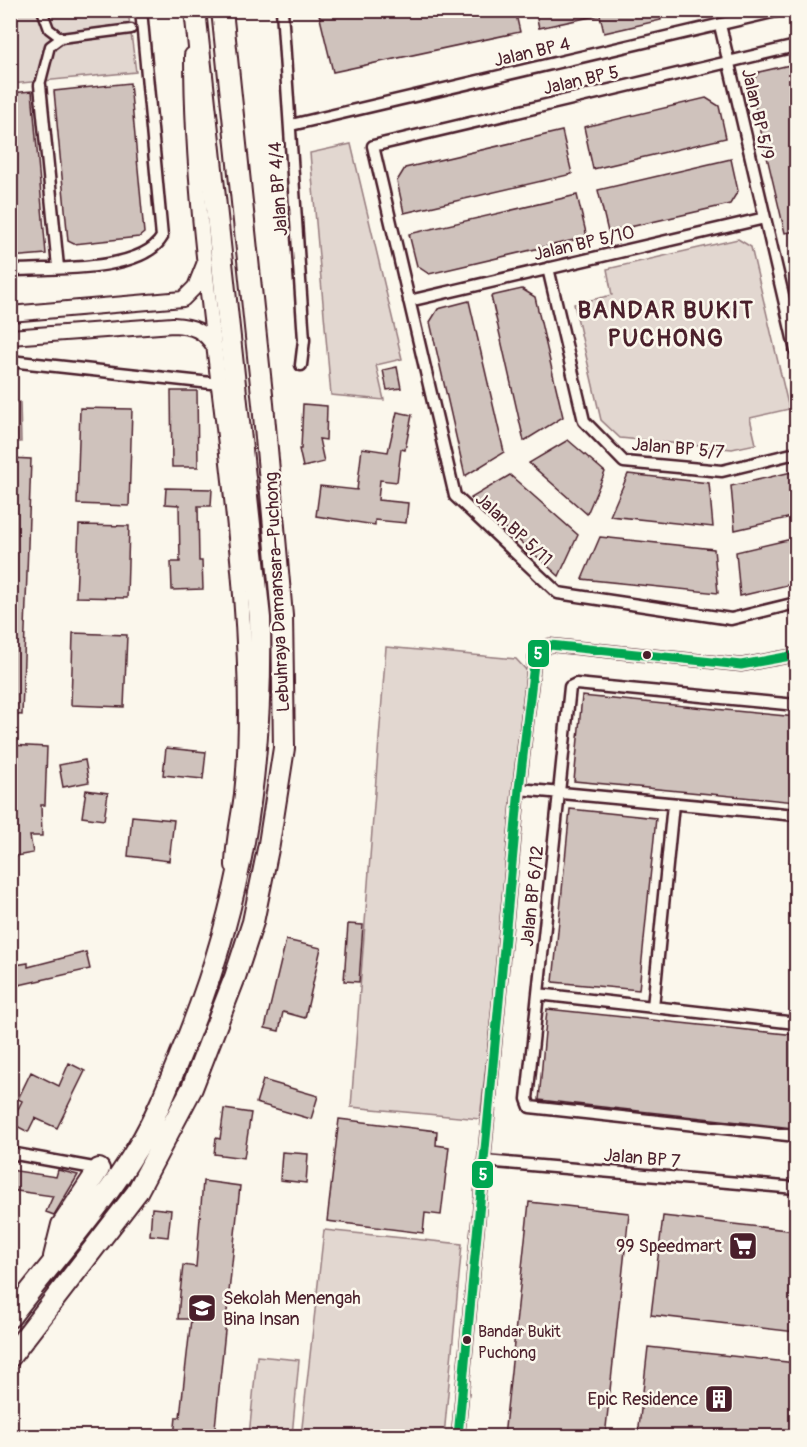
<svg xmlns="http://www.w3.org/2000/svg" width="807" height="1447" font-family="Pangolin,sans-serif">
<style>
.green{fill:#e2d7d0;stroke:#967b7e;stroke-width:1.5}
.water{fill:#bfadaa;stroke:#907477;stroke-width:1.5}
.building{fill:#cfc2bc;stroke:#4a1f2b;stroke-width:1.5}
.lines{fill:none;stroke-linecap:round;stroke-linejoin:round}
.pedestrian-casing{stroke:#4a1f2b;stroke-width:13}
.minor-casing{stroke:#4a1f2b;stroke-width:15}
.tertiary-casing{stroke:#4a1f2b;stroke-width:18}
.motorway-casing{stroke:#4a1f2b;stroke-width:24}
.pedestrian{stroke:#fbf7ec;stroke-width:8}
.minor{stroke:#fbf7ec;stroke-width:10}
.tertiary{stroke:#fbf7ec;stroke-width:14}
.motorway{stroke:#fbf7ec;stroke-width:20}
.bus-1-casing{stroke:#fbf7ec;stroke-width:14}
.bus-1{stroke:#00a651;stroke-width:9}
.bus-dot{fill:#4a1f2b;stroke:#fbf7ec;stroke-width:2}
.labels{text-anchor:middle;stroke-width:5;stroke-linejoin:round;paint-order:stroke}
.bus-label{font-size:16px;fill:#4a1f2b;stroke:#fbf7ec;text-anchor:start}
.street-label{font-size:18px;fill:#4a1f2b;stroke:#fbf7ec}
.poi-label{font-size:18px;fill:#4a1f2b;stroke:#fbf7ec;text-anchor:end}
.district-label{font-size:24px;font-weight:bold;letter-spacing:1.5px;fill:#4a1f2b;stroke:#fbf7ec}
.line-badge{stroke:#fbf7ec;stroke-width:2}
.badge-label{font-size:16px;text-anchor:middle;font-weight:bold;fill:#fff}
</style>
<rect width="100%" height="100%" fill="#fbf7ec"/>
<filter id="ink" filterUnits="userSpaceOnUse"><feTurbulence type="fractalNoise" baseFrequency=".0167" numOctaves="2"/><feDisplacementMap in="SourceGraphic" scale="12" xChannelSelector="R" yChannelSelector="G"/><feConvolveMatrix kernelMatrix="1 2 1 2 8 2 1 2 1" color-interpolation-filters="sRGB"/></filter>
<g filter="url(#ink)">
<path class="green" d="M11,11H128L136,72L11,84Z
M351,144L402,359L376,365L384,400L331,395L310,153Z
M738,239L751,247L789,409L750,418L756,444L732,449L620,438L601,420L574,304L612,295L607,269Z
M386,647L516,659L529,673L480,1119L351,1107Z
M324,1230L462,1244L444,1436H301Z
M257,1356L299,1360L292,1436H249Z"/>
<path class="water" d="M20,402L21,442H11V403Z"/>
<path class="building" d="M335,10H515L520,32L333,72L319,14Z
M535,10H659L661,20L604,33L600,15L539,28Z
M790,65L796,91V231L785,233L750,85L759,72Z
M130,83L144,233L139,237L74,244L68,241L54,91Z
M32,91L46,254L10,257V93Z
M706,98L719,106L726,138L593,169L584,127Z
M562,131L572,174L404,213L397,181L405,168Z
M731,159L738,191L730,204L608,232L598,190Z
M577,195L587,237L429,274L417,266L409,234Z
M522,289L535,297L563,417L524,441L491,296Z
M469,301L504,452L465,476L430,322L438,309Z
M397,367L401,388L387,390L383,370Z
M171,391H197L198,467H172Z
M303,404L327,406L326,440L319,439L324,462L303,467L299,449H301Z
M80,408L132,409L129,506L77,504Z
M397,412L412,415L405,450L401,449L397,482L380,480L378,500L408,503L406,523L375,520V525L316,516L320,486L357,490L362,448L388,452Z
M568,440L605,472L587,514L529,463Z
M10,458L31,459L22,715L10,714Z
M796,471V516L735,530L731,486Z
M628,474L709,483L713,527L610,516Z
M510,475L578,535L559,576L471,498Z
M166,488L212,489L211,506H198L199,561H202L203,589L172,590L171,562H180L179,505L165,504Z
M79,525L129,526L127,598L76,597Z
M600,537L714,549L718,593L582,579Z
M796,538V583L740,596L736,552Z
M73,633L127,635L124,707L71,705Z
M582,696L796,717V802L574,781Z
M10,745L47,747L45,805H41L42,836H30L33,853L10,857Z
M166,748L206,752L203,779L163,775Z
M85,760L89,782L63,787L59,765Z
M86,790L108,793L104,820L82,817Z
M570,809L656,818L639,990L553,982Z
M132,816L174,820L169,861L128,856Z
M348,924L363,925L359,982L344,981Z
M286,940L321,948L305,1018L283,1012L279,1031L265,1028Z
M86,952L90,969L10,987V966L28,963V967Z
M547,1009L796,1035L793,1128L539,1100Z
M69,1063L85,1071L57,1128L35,1118L28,1132L11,1123L22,1101L18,1099L31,1072L59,1086Z
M263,1080L318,1096L311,1119L256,1103Z
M224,1109L251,1113L244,1158L214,1154L216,1138L220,1139Z
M339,1119L437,1131L436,1145L449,1147L441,1215L425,1213L423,1233L327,1221Z
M282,1152L308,1154L306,1183L280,1180Z
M10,1170L56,1177L58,1170L78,1175L54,1215L46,1212L53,1196L10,1190Z
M203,1181L240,1186L214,1437H174L176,1417H180L191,1319H178L180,1294L183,1265L196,1267Z
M529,1202L629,1213L605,1437H504Z
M152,1208L171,1210L168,1237L150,1235Z
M663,1216L796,1231V1332L651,1315Z
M648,1347L796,1363V1437L638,1436Z"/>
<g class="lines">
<g class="pedestrian-casing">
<path id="pedestrian" d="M42,10L49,29L61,38
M41,81L50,46L61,38L131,29"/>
</g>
<g class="minor-casing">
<path id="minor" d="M282,10L304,340L301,365
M720,25L796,351
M796,46L373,146L455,496L558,593L731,619L796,603
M40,85L58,267
M291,125L781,10
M548,268L584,421L624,462L722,471L796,453
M10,270C48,268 142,273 162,237L141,10
M409,301L765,218
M10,361L220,384
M796,705L576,684L570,687L527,1099L530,1107L796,1136
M519,789L796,815
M538,994L796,1023
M653,1007L673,804
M10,1153L99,1169
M484,1161L796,1188
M458,1436L519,789L535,656L550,645L741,665L796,655"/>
</g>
<g class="tertiary-casing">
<path id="tertiary" d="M192,55C192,235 228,415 241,595C246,660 249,729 242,794C239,819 233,841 233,866
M10,314L183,299L195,287L205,262
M10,337L173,325C193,326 204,330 215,348"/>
</g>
<g class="motorway-casing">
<path id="motorway" d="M54,1257L62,1225L99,1169
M10,1317C53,1260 102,1207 138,1147C155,1119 168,1086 180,1056C241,912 263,774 260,618L195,10
M10,1357L137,1192L192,1088L235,977L253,922L269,844L284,748L282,616L263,404L222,10"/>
</g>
<use href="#pedestrian" class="pedestrian"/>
<use href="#minor" class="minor"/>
<use href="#tertiary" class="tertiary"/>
<use href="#motorway" class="motorway"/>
<g class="bus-1-casing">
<path id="bus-1" d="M458,1436L519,789L535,656L550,645L741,665L796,655"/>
</g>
<use href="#bus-1" class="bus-1"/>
</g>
</g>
<defs>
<g id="supermarket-square" transform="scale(1.5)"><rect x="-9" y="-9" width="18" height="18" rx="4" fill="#4a1f2b" stroke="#fbf7ec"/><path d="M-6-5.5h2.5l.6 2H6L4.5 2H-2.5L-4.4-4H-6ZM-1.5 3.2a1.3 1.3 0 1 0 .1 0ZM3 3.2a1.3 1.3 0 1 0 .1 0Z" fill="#fff"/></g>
<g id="school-square" transform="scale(1.5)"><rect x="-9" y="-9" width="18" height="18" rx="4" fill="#4a1f2b" stroke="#fbf7ec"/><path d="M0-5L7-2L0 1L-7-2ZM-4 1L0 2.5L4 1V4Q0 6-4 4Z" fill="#fff"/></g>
<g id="building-square" transform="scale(1.5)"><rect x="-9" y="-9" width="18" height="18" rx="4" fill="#4a1f2b" stroke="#fbf7ec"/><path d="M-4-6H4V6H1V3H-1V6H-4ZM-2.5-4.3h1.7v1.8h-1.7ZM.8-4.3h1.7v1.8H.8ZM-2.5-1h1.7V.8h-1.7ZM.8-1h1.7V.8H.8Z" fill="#fff"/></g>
</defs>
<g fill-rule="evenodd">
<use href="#supermarket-square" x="743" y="1246"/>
<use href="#school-square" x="202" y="1308"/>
<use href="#building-square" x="719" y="1399"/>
</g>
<g class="bus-dot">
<circle cx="647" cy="655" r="5"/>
<circle cx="467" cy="1340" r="5"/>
</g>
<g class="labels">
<g class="bus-label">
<text x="478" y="1337">Bandar Bukit<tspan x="478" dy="21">Puchong</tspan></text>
</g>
<g class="street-label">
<text transform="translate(532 52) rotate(-13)" y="6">Jalan BP 4</text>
<text transform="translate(581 80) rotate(-13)" y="6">Jalan BP 5</text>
<text transform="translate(758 114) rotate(77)" y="6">Jalan BP 5/9</text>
<text transform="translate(278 189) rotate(-94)" y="6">Jalan BP 4/4</text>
<text transform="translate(584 243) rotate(-13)" y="6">Jalan BP 5/10</text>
<text transform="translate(678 448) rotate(5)" y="6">Jalan BP 5/7</text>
<text transform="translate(514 529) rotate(43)" y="6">Jalan BP 5/11</text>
<text transform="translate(277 592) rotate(-93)" y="6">Lebuhraya Damansara–Puchong</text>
<text transform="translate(532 896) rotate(-84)" y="6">Jalan BP 6/12</text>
<text transform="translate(642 1158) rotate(5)" y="6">Jalan BP 7</text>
</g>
<g class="poi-label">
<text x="722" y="1252">99 Speedmart</text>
<text x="223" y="1304" text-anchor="start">Sekolah Menengah<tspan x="223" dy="21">Bina Insan</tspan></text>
<text x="698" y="1405">Epic Residence</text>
</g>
<g class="district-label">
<text x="666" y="318">BANDAR BUKIT<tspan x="666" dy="28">PUCHONG</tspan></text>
</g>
</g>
<g class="line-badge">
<rect x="527" y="639" width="23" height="29" rx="6" fill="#00a651"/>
<rect x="471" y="1160" width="23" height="29" rx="6" fill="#00a651"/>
</g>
<g class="badge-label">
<text x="538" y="659">5</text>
<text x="483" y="1180">5</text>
</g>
<rect width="807" height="1447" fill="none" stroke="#fbf7ec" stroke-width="36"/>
<rect x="18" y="18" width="771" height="1411" fill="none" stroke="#4a1f2b" stroke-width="2" filter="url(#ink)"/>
</svg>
